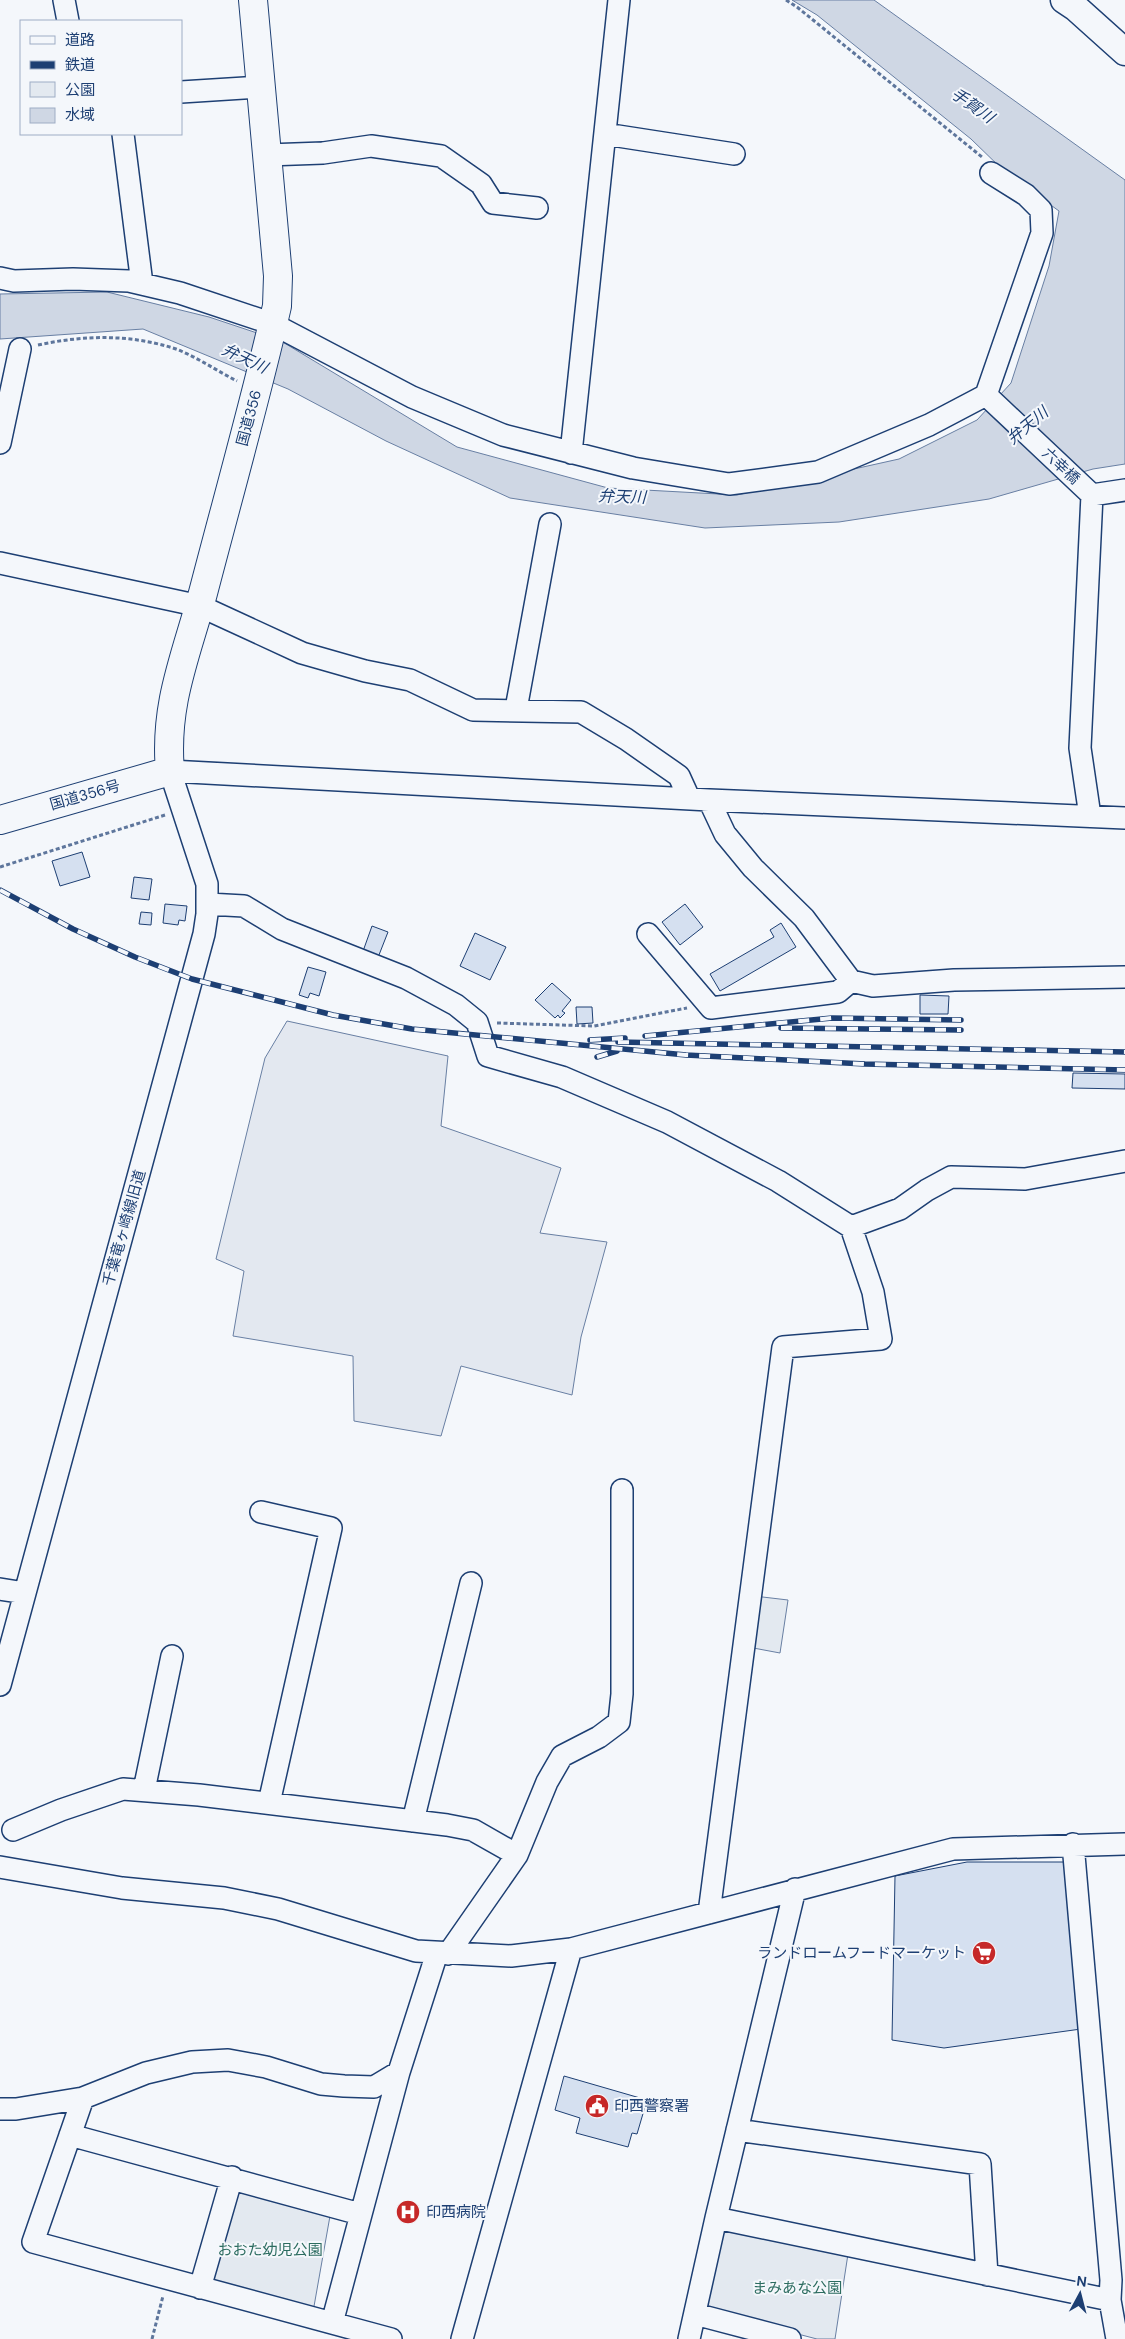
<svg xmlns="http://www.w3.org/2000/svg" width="1125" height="2339" font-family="'DM Sans','Noto Sans JP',sans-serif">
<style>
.green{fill:#e3e9f0;stroke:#687fa3}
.parking{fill:#e3e8f0;stroke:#687fa3}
.water{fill:#cfd7e4;stroke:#687fa3}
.building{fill:#d5e0f0;stroke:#1d3f73}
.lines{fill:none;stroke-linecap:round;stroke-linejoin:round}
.minor-casing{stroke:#1d3f73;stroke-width:24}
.major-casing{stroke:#1d3f73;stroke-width:29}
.highway-casing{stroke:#1d3f73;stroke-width:30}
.path{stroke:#5e769c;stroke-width:3;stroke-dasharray:4 2.5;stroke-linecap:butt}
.minor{stroke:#f4f7fb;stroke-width:21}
.major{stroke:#f4f7fb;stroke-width:26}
.highway{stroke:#f4f7fb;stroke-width:28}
.rail-casing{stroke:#1d3f73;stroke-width:5.5}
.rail{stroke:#f4f7fb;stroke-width:4;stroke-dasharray:11;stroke-linecap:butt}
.labels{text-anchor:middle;stroke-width:4;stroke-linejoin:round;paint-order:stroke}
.street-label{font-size:15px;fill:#1d3f73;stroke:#f4f7fb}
.poi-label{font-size:15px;fill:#1d3f73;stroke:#f4f7fb;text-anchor:start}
.park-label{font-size:15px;fill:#2c6c60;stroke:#f4f7fb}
.water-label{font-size:16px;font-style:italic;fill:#1d3f73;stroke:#f4f7fb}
</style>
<rect width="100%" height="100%" fill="#f4f7fb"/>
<path class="green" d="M754,1596L788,1600L780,1653L748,1647Z
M237,2189L330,2216L313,2312L208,2284Z
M720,2227L848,2254L835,2339H817L698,2308Z"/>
<path class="parking" d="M287,1021L448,1056L441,1126L561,1168L540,1233L607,1242L581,1337L572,1395L461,1366L441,1436L354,1421L353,1356L233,1336L244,1271L216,1259L265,1058Z"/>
<path class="water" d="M792,0H874L1125,180V464L1093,469L989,499L839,522L705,528L510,498L386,441L288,389L143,329L0,339V294L107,292L209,317L281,341L457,447L608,488L737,495L899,459L977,420L1011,383L1049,266L1059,211L1004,171L971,139L817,15Z"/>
<path class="building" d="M82,852L90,877L60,886L52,861Z
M134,877L152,879L149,900L131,898Z
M165,904L187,906L185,921L179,920L178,925L163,923Z
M685,904L703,927L680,945L662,922Z
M141,912L152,913L151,925L139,924Z
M781,923L796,947L720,991L710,974L774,937L770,930Z
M372,926L388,932L377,960L362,954Z
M475,933L506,947L490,980L460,966Z
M308,967L326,972L319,996L310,993L308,998L299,995Z
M552,983L571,1000L562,1011L565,1013L560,1018L558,1015L555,1018L535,1000Z
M920,995L949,996L948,1014H920Z
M576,1007H592L593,1023L577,1024Z
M1073,1073L1125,1074V1089L1072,1088Z
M967,1862H1068L1081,2029L944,2048L892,2040L895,1876Z
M564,2076L647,2100L637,2134L632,2133L628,2147L576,2133L580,2118L555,2110Z"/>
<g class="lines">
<g class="minor-casing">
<path id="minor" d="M64,0L68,21
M181,92L261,87
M123,134L142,284
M605,134L734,154
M267,155L323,153L371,146L441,156L481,184L493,203L537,208
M0,278L14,281L73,279L129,281L180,293L273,324L412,397L503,435L633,468L729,484L818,472L929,425L986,395L1042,233L1041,210L1026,195L991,173
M986,395L1092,495
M0,443L20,349
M571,453L619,0
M1092,495L1125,490
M0,563L200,606L302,653L365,671L410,680L473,710L581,712L626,739L679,776L689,798
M516,709L550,524
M709,800L725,834L753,868L804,918L851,981L873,986L954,980L1125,977
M1090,816L1080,748L1092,495
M208,904L244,906L282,929L406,978L456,1005L477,1022L488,1056L562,1077L667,1122L778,1181L851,1227L900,1209L927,1190L951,1177L1025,1179L1125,1161
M648,934L711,1008L838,992L851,981
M261,1512L331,1528L269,1803
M0,1589L25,1593
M0,1685L204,934L207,914V884L170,771L709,800L1125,818
M144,1790L172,1656
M413,1821L471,1583
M13,1830L61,1810L123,1789L199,1795L447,1825L473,1830L517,1855
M1073,1844L1111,2280L1110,2300L1117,2339
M0,1867L122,1888L224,1898L278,1909L416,1951L511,1956L571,1949L953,1849L1125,1844
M709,1913L783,1347L881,1339L873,1292L851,1227
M448,1954L517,1855L547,1782L562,1756L599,1737L619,1722L622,1694V1490
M83,2098L33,2242L391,2339
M0,2109H16L83,2098L146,2073L192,2062L228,2060L266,2067L321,2084L344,2086L374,2087L399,2072
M737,2130L980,2164L987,2275
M70,2135L360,2214
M716,2218L1110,2300
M200,2288L232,2177
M695,2314L790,2339
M332,2323L399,2072L437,1953
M462,2339L571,1949
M689,2339L716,2218L795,1889"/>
</g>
<g class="major-casing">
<path id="major" d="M1064,0L1076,8L1125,52"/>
</g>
<g class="highway-casing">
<path id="highway" d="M0,820L170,771C164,704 186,656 203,593C228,497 255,402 277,306L278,276L253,0"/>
</g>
<path class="path" d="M786,0L797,7L982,157
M38,345C84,335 131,334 176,349C197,357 217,371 237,381
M0,867L165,815
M497,1023L594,1026L687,1008
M152,2339L163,2296"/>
<use href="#minor" class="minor"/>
<use href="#major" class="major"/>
<use href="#highway" class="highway"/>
<g class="rail-casing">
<path id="rail" d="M0,890L73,929L135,957L192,979L333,1015L412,1029L686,1055L865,1064L1125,1070
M781,1028L961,1030
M645,1036L832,1018L961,1020
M590,1040L625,1038
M618,1042L1125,1052
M597,1057L617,1051"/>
</g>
<use href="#rail" class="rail"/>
</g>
<defs>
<g id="supermarket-disc" transform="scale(1.25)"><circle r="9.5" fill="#c62828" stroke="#f4f7fb"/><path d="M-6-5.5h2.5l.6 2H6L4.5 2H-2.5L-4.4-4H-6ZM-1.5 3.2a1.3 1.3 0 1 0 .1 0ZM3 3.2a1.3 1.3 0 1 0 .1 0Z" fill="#fff"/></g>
<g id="civic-disc" transform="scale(1.25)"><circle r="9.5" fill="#c62828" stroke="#f4f7fb"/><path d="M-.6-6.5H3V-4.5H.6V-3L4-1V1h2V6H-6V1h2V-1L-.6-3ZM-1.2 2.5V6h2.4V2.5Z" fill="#fff"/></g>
<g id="hospital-disc" transform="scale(1.25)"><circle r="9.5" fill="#c62828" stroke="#f4f7fb"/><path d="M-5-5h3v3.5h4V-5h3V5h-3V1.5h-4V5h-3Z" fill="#fff"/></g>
</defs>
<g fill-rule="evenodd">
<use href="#supermarket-disc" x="984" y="1953"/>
<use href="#civic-disc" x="597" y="2106"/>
<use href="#hospital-disc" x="408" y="2212"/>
</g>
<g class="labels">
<g class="street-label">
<text transform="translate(249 418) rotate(-75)" y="5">国道356</text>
<text transform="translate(1061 466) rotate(43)" y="5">六幸橋</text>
<text transform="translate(85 795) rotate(-16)" y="5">国道356号</text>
<text transform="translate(124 1228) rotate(-74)" y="5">千葉竜ヶ崎線旧道</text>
</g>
<g class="poi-label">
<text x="966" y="1958" text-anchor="end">ランドロームフードマーケット</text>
<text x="614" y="2111">印西警察署</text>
<text x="426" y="2217">印西病院</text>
</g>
<g class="park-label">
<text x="270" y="2255">おおた幼児公園</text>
<text x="797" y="2293">まみあな公園</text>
</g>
<g class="water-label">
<text transform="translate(973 105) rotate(35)" y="6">手賀川</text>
<text transform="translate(245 358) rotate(25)" y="6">弁天川</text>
<text transform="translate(1027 425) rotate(-40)" y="6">弁天川</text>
<text transform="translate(622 496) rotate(2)" y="6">弁天川</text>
</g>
</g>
<rect x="20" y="20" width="162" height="115" fill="#f4f7fb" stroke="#9eadc5"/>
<rect x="30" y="36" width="25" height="8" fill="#f4f7fb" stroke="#9eadc5"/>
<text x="65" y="45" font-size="15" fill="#1d3f73">道路</text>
<rect x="30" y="61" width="25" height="8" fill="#1d3f73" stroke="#9eadc5"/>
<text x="65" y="70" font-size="15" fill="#1d3f73">鉄道</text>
<rect x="30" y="82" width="25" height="15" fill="#e3e9f0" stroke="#9eadc5"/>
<text x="65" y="95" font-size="15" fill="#1d3f73">公園</text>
<rect x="30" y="108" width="25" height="15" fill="#cfd7e4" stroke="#9eadc5"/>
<text x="65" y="120" font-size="15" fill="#1d3f73">水域</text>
<g transform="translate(1080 2294) rotate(7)" stroke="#f4f7fb" stroke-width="4" paint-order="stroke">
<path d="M0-4L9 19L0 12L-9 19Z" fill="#1d3f73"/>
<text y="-8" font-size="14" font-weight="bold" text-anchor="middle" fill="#1d3f73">N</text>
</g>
</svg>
